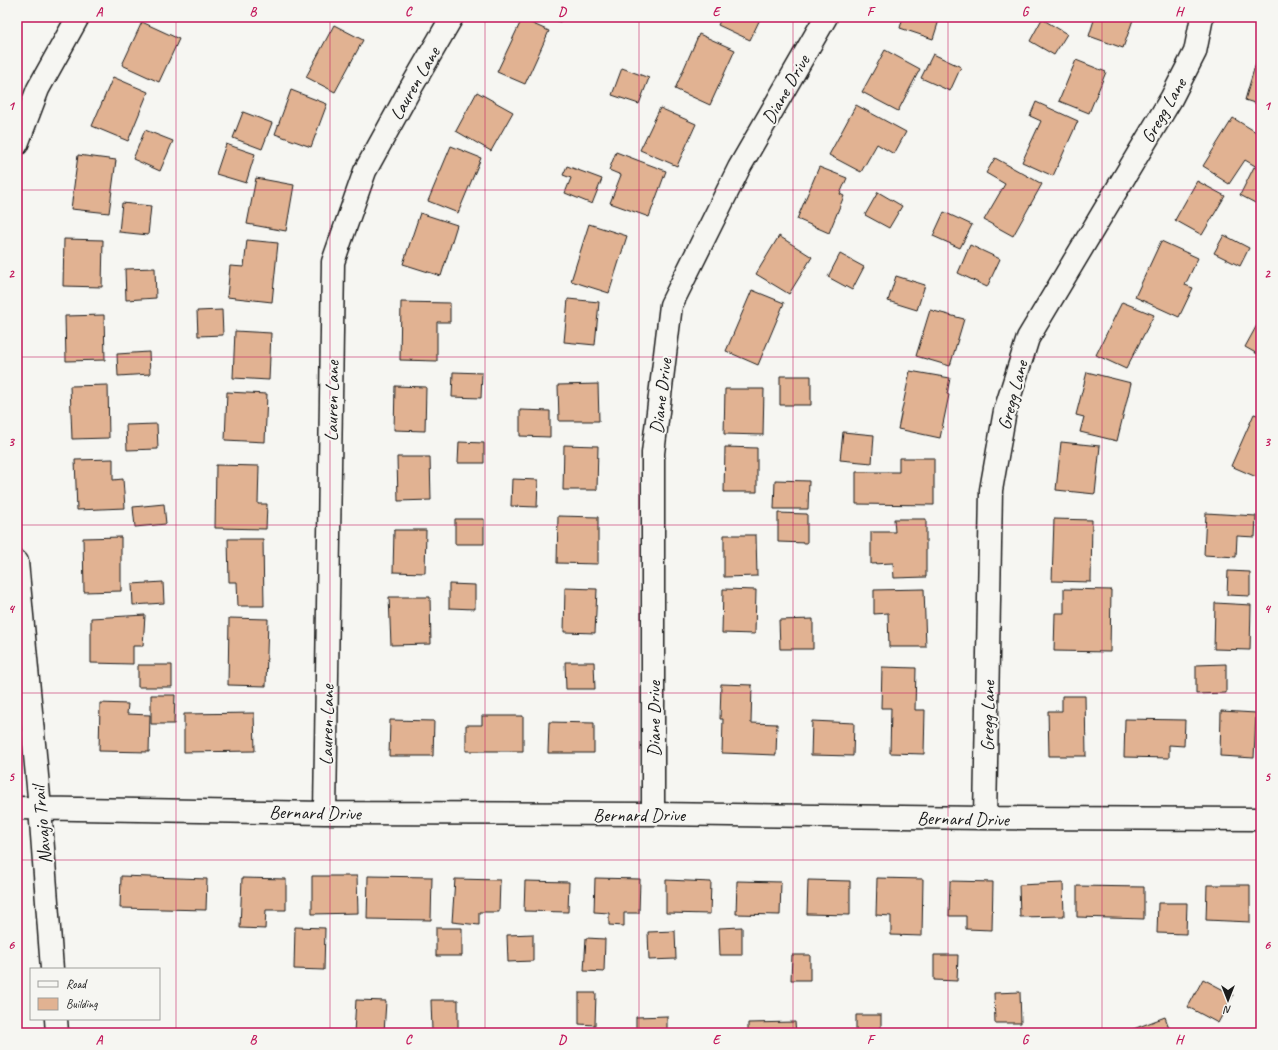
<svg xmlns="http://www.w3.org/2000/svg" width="1278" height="1050" font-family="Caveat,sans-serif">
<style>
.building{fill:#e1b292;stroke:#1c1c1c}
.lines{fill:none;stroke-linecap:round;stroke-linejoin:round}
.minor-casing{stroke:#1c1c1c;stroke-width:25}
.minor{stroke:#f6f6f2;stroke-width:22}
.grid{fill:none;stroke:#c2185b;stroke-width:1;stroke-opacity:0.55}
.labels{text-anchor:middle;stroke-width:4;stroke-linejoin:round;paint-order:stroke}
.street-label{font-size:19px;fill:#1c1c1c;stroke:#f6f6f2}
.neatline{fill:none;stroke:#c2185b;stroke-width:1.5}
.grid-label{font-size:13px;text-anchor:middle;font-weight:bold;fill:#c2185b}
</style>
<rect width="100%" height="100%" fill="#f6f6f2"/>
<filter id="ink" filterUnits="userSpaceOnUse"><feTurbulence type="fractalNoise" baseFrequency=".025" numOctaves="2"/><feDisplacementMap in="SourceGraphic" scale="8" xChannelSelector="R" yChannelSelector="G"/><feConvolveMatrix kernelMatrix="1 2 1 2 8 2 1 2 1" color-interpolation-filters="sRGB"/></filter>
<g filter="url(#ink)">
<path class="building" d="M548,17H562L560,22Z
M722,17H761L750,40L718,25Z
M903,17H940L933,39L900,28Z
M1095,17H1134L1123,48L1089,36Z
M522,19L549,31L525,84L497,72Z
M1042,19L1067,34L1054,55L1030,41Z
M142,22L179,39L159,82L122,65Z
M334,25L363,40L335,92L306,77Z
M699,34L735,50L710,105L675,89Z
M885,50L920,69L898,111L862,92Z
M1259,52L1261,53V105L1245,100Z
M933,54L961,67L950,91L921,78Z
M1076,60L1106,72L1089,113L1059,101Z
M622,68L649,78L639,104L612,95Z
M113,77L148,92L128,141L92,126Z
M291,90L327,104L311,147L275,134Z
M477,92L513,112L491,151L456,131Z
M1036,102L1078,121L1053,176L1022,162L1041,121L1030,116Z
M856,105L906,132L894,154L877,144L861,172L829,155Z
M660,108L696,124L677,166L640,150Z
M243,112L272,123L262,149L233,138Z
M1233,118L1261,135V161L1257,167L1245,160L1229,184L1215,175L1216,174L1203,166Z
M145,130L173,141L160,171L133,159Z
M226,144L255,154L246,183L216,174Z
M451,146L481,158L458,213L428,201Z
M616,152L666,171L649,217L610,203L621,175L609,170Z
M78,155L116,160L109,213L71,209Z
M995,158L1042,184L1013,236L984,220L1005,184L986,173Z
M567,166L602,179L592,204L565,193L571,178L563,175Z
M819,167L847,178L840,194L844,196L829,233L797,219Z
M1254,167L1261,171V206L1240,195Z
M256,178L294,185L286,231L247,224Z
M1197,181L1225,196L1202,235L1175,220Z
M878,192L902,206L889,228L865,215Z
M122,203L151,206L148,235L119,232Z
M944,212L972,225L960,248L933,236Z
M420,213L457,225L441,276L403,264Z
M589,224L627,236L609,293L571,281Z
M1224,235L1249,248L1240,266L1214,253Z
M779,236L812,257L789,294L756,274Z
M64,239L103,240L102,287L63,286Z
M247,240L278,243L272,302L227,297L230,266L244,267Z
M1161,241L1198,258L1185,285L1193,288L1179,317L1135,297Z
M970,245L1000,259L987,287L958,273Z
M840,254L864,267L852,290L828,277Z
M155,268L156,298L126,300L125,269Z
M896,276L925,285L917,310L888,301Z
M752,290L784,303L758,365L726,351Z
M568,299L599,302L595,345L564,342Z
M401,302L450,303V322H437V361L400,360Z
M1122,302L1154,315L1126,369L1096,355Z
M222,310L223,335L198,336L197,311Z
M930,310L964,319L950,366L916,356Z
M104,315L105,360L66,361L65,316Z
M1257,325L1261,327V356L1245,347Z
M235,331L271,333L269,380L233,378Z
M149,352L150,374L118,376L117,354Z
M910,371L950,378L947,394L949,395L940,438L898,429Z
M453,372L482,373L481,398L452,397Z
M1087,372L1131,383L1117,441L1080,432L1084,417L1076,415Z
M780,376H811V405H780Z
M598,384L599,421H559L558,385Z
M108,385L109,438L72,439L70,386Z
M395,386L426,387L425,431L394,430Z
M725,389H764L763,435L724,434Z
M227,392L267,394L265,442L225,440Z
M520,410L550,411V437L520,436Z
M1254,414L1261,416V479L1231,466Z
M157,424L158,449L127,450L126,425Z
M843,432L874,435L872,463L840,460Z
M459,442L484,443V463H458Z
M1061,442L1100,446L1095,494L1056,490Z
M564,445L598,446L597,490H563Z
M725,447L757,448V492H724Z
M397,457H430L431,500L398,501Z
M899,458H934V505L856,504V472H899Z
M113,459V480L123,479L125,508L77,510L75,460Z
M216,465L259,466L258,504H267L266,529L215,528Z
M512,479L538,480L537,507L511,506Z
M775,480L809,481L808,509H774Z
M164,504L166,524L135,527L133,507Z
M778,513L807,514V543L778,542Z
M1206,513L1256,516L1255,537L1237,536L1236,557L1204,555Z
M558,516L598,517V564L557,563Z
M455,519H484V544H455Z
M894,519H926V577L894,578L893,563L871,564V532H895Z
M1054,519L1092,520L1091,582L1052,581Z
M394,530H426L425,573L393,572Z
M724,535H756L757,576L724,577Z
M121,537V591L84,592L83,538Z
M228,539H263L264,606H238L237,582H229Z
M1228,571L1250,572V596L1227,595Z
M163,582L164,603L133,605L132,584Z
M449,584L475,585V609L449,608Z
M565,588L597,589L595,633L564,632Z
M723,589L756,590L755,634L722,633Z
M924,589L926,647H889L888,613L874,614V590Z
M1064,589L1111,590L1110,652L1054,651L1055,613H1064Z
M389,597H430L431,644L391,645Z
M1215,603L1251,605L1250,650L1214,649Z
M145,615L143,646H133V664L91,663V618Z
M229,618L268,619L266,686L228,685Z
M813,619V649H780L779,620Z
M565,662H594L595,689H566Z
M1226,664V693L1196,694V665Z
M138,665H172V687H138Z
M882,667L916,668L915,710H925L924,754L890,753L891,708H881Z
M721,684L752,685L751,723L777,724L776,755L722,753L723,719H720Z
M151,695H175L174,724H151Z
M1062,696H1085L1086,756H1049L1048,711H1062Z
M100,703L128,704L127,714L150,715L149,752L99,751Z
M1221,711L1256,713L1254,758L1220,756Z
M254,713L255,751L184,752V714Z
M482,716H523V751H466V725H482Z
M1125,719L1185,720L1184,746L1169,745V758L1124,757Z
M390,720L434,721L433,756H389Z
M812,721L854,723L853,756L811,755Z
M549,722L594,723V753H548Z
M121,876L207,879L206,910L120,908Z
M312,876H357L358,913L312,914Z
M368,876L432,877L431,920L367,919Z
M242,878L286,879V910H266L265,929L240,928Z
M595,878L640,879L639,913H624V926L609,925V913L594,912Z
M877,878L923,879L922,936L891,935V916L876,915Z
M455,879L500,880L499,912H479V925L452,922Z
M666,880L711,882L710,914L666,913Z
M808,880L850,881V915L807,914Z
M525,881L569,882L568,912L524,911Z
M737,881L781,882L780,915L736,914Z
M950,881L993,882L992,930L966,929V916H949Z
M1063,883L1064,916L1020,917L1019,885Z
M1207,885H1250V922L1206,920Z
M1077,886L1144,887V919L1077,917Z
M1158,903H1187L1186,934L1157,933Z
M295,927L325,928L324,970L294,969Z
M742,927V955H720L719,928Z
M436,928H462V956H436Z
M675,931L676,959L649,960L648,932Z
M533,934V961L508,962L507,935Z
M586,938L605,939L604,972L584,971Z
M792,955H810V980H791Z
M934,955H958L957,981L934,980Z
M1203,979L1233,995L1218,1023L1188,1007Z
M1020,992L1021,1023H995L994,993Z
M579,993H596L595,1025L579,1024Z
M356,1000L386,1001L384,1033H354Z
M431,1000H458V1030L432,1031Z
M856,1015H881V1033H856Z
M667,1016V1033H636V1017Z
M1165,1017L1171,1033H1123Z
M795,1022L796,1033H748V1023Z"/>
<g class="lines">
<g class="minor-casing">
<path id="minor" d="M17,144L38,89L78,17
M17,562L40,808L52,969
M17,808L325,813L653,814L985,818L1261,819
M325,813L333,262L365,171L409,91L452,17
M653,814V453L671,305L739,168L826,17
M985,818L991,490L1005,411L1028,338L1171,99L1195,52L1202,17
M56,1019L57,1033"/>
</g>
<use href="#minor" class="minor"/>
</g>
</g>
<path class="grid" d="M176,17V1033M330,17V1033M485,17V1033M639,17V1033M793,17V1033M948,17V1033M1102,17V1033M17,190H1261M17,357H1261M17,525H1261M17,693H1261M17,860H1261"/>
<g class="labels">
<g class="street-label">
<text transform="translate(414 83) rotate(-60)" y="7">Lauren Lane</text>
<text transform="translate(785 89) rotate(-60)" y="7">Diane Drive</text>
<text transform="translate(1163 110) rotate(-60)" y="7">Gregg Lane</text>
<text transform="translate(1012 395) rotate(-75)" y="7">Gregg Lane</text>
<text transform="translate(660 396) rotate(-83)" y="7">Diane Drive</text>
<text transform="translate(331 401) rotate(-89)" y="7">Lauren Lane</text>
<text transform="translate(987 716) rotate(-89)" y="7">Gregg Lane</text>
<text transform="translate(653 719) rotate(-90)" y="7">Diane Drive</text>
<text transform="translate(326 725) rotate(-89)" y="7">Lauren Lane</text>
<text transform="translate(315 812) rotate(1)" y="7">Bernard Drive</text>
<text x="639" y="821">Bernard Drive</text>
<text transform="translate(963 818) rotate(1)" y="7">Bernard Drive</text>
<text transform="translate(41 825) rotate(-95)" y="7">Navajo Trail</text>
</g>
</g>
<rect width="1278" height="1050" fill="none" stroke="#f6f6f2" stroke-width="44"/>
<rect x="30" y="968" width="130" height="52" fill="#f6f6f2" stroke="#9f9f9c"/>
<rect x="38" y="981" width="20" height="6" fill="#f6f6f2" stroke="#9f9f9c"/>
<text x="66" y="988" font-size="12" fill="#1c1c1c">Road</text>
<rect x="38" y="998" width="20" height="12" fill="#e1b292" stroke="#9f9f9c"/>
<text x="66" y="1008" font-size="12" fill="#1c1c1c">Building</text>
<g transform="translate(1228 1000) rotate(180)" stroke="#f6f6f2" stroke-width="3" paint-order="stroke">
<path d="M0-3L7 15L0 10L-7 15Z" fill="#1c1c1c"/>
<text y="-6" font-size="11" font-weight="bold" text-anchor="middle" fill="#1c1c1c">N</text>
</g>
<rect x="22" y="22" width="1234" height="1006" class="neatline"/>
<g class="grid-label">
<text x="99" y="16">A</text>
<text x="253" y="16">B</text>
<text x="408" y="16">C</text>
<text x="562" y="16">D</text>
<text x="716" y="16">E</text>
<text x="870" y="16">F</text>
<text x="1025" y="16">G</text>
<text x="1179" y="16">H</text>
<text x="11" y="110">1</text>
<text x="1267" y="110">1</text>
<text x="11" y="278">2</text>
<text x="1267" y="278">2</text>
<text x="11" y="446">3</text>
<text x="1267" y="446">3</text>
<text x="11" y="613">4</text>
<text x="1267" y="613">4</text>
<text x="11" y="781">5</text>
<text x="1267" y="781">5</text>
<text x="11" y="949">6</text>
<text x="1267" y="949">6</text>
<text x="99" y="1044">A</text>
<text x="253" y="1044">B</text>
<text x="408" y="1044">C</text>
<text x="562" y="1044">D</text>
<text x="716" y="1044">E</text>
<text x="870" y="1044">F</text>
<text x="1025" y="1044">G</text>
<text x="1179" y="1044">H</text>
</g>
</svg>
